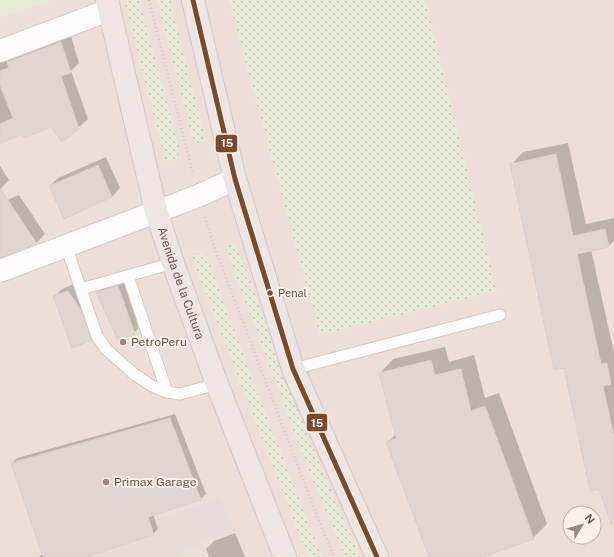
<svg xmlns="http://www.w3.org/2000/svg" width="614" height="557" font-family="'Public Sans',sans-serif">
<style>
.residential{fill:#edded7;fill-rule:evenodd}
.industrial{fill:#e6ddda}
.grass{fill:url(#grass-dots)}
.pitch{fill:#e6e9d5}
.shadow{fill:#0003}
.building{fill:#e1d5d1;stroke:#ddcfcc}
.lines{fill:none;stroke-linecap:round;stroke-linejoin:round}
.lane-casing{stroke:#d3cac7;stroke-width:13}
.street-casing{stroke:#d3cac7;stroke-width:24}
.highway-casing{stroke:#d3c9c6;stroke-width:24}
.path{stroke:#d6ccca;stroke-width:2.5;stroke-dasharray:1 3;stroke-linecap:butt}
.lane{stroke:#fefcfc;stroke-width:11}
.street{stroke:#fefcfc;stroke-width:22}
.highway{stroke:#efe4e4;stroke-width:22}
.bus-1-casing{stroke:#fdf1e9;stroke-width:8}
.bus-1{stroke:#7a4b2a;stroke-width:5}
.bus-dot{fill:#6f514c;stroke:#fdf1e9;stroke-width:1.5}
.poi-dot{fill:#9e8883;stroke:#fdf1e9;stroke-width:1.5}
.labels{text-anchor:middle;stroke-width:4;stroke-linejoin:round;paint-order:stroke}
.bus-label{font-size:11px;fill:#6f514c;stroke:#fdf1e9;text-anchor:start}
.street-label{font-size:12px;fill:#6f514c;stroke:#fdf1e9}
.poi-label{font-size:12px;fill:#6f514c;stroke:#fdf1e9;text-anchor:start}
.line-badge{stroke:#fdf1e9;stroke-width:1.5}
.badge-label{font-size:11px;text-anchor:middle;font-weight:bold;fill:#fff}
</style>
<defs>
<pattern id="grass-dots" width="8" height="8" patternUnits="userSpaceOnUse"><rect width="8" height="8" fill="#e6e9d5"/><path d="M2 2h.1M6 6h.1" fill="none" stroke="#bfbfaf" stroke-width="1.8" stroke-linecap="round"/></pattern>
</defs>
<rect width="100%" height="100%" fill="#f5ede9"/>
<path class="residential" d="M0,0H614V557H0ZM570,513H594V537H570Z"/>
<path class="industrial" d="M219,497L235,531L180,551V557H86L149,522Z"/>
<path class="grass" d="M124,0H139L179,147L177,159L166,162Z
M157,0H170L206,141L194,144Z
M229,0H425L497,291L320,335Z
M236,243L316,455L360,557H345L305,461L225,247Z
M206,254L258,394L322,557H308L191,255Z"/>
<path class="pitch" d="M0,0H49L50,1L0,18Z"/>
<path class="shadow" d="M70,33L79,63L71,71L88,119L78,128L51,126L23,133L0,143V56Z
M568,143L586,224L614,218V241L608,246L591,250L614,352V513L565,367L511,165L523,152Z
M106,157L120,188L112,197L50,186L58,178Z
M0,166L9,180L0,189Z
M19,195L45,234L36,243L0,257V203Z
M126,278L142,325L134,333L98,292L106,284Z
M76,283L99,331L91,340L54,297L62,289Z
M445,347L449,362L474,355L485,398L499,393L547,524L533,538L480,557H430L388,442L396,434L380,373L393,359Z
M175,414L206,494L201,499L153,514L158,529L153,534L82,557H38L43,554L12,463L17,458Z
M235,533L245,557H209L206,549L214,541Z"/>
<path class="building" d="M61,42L71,73L61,76L79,129L62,142L51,127L24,138L22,134L0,144V124L13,118L0,85V71L9,68L7,62Z
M556,154L573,236L605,229L609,247L577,254L601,364L607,363L611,384L603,386L614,437V524H611L599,489L590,491L564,368L554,370L510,164Z
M98,165L112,197L64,219L49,186Z
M0,188L37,244L0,258Z
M118,286L135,334L118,340L96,292Z
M68,291L81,310L92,340L72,348L53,296Z
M431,360L435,375L461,369L471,411L485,406L534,539L483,557H429L386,442L396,438L379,373Z
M170,418L201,500L148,517L154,535L86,557H43L11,463Z"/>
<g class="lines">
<g class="lane-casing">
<path id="lane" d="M66,246L97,336L106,349L134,374L152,386L167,392L180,394L217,384
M128,276L167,392
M81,289L173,263
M293,369L500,315"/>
</g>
<g class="street-casing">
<path id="street" d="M0,51L109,10
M0,271L198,196L235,179"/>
</g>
<g class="highway-casing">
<g id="highway">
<path id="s1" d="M107,0L156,211L173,263L217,384L285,557"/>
<path d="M193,0L235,179L293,369L377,557"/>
</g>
</g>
<path class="path" d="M149,0L193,174
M205,217L214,246L317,516L334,557"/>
<use href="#lane" class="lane"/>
<use href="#street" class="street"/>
<use href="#highway" class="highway"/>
<g class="bus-1-casing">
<path id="bus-1" d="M193,0L235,179L293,369L377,557"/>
</g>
<use href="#bus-1" class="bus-1"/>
</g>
<circle class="bus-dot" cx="270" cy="293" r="3.5"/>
<g class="poi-dot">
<circle cx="123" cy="342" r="4"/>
<circle cx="106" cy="482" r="4"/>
</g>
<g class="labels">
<g class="bus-label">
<text x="278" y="297">Penal</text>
</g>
<g class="street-label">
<text dy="4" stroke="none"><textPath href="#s1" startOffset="293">Avenida de la Cultura</textPath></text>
</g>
<g class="poi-label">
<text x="131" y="346">PetroPeru</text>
<text x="114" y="486">Primax Garage</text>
</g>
</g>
<g class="line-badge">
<rect x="215" y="134" width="23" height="19" rx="4" fill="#7a4b2a"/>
<rect x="306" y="413" width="22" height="19" rx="4" fill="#7a4b2a"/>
</g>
<g class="badge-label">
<text x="227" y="147">15</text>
<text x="317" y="427">15</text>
</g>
<g transform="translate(582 525) rotate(52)"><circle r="19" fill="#fdf1e9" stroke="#c4b1aa"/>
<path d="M0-3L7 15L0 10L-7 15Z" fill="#9e8883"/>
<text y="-6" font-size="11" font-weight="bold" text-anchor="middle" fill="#6f514c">N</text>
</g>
</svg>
